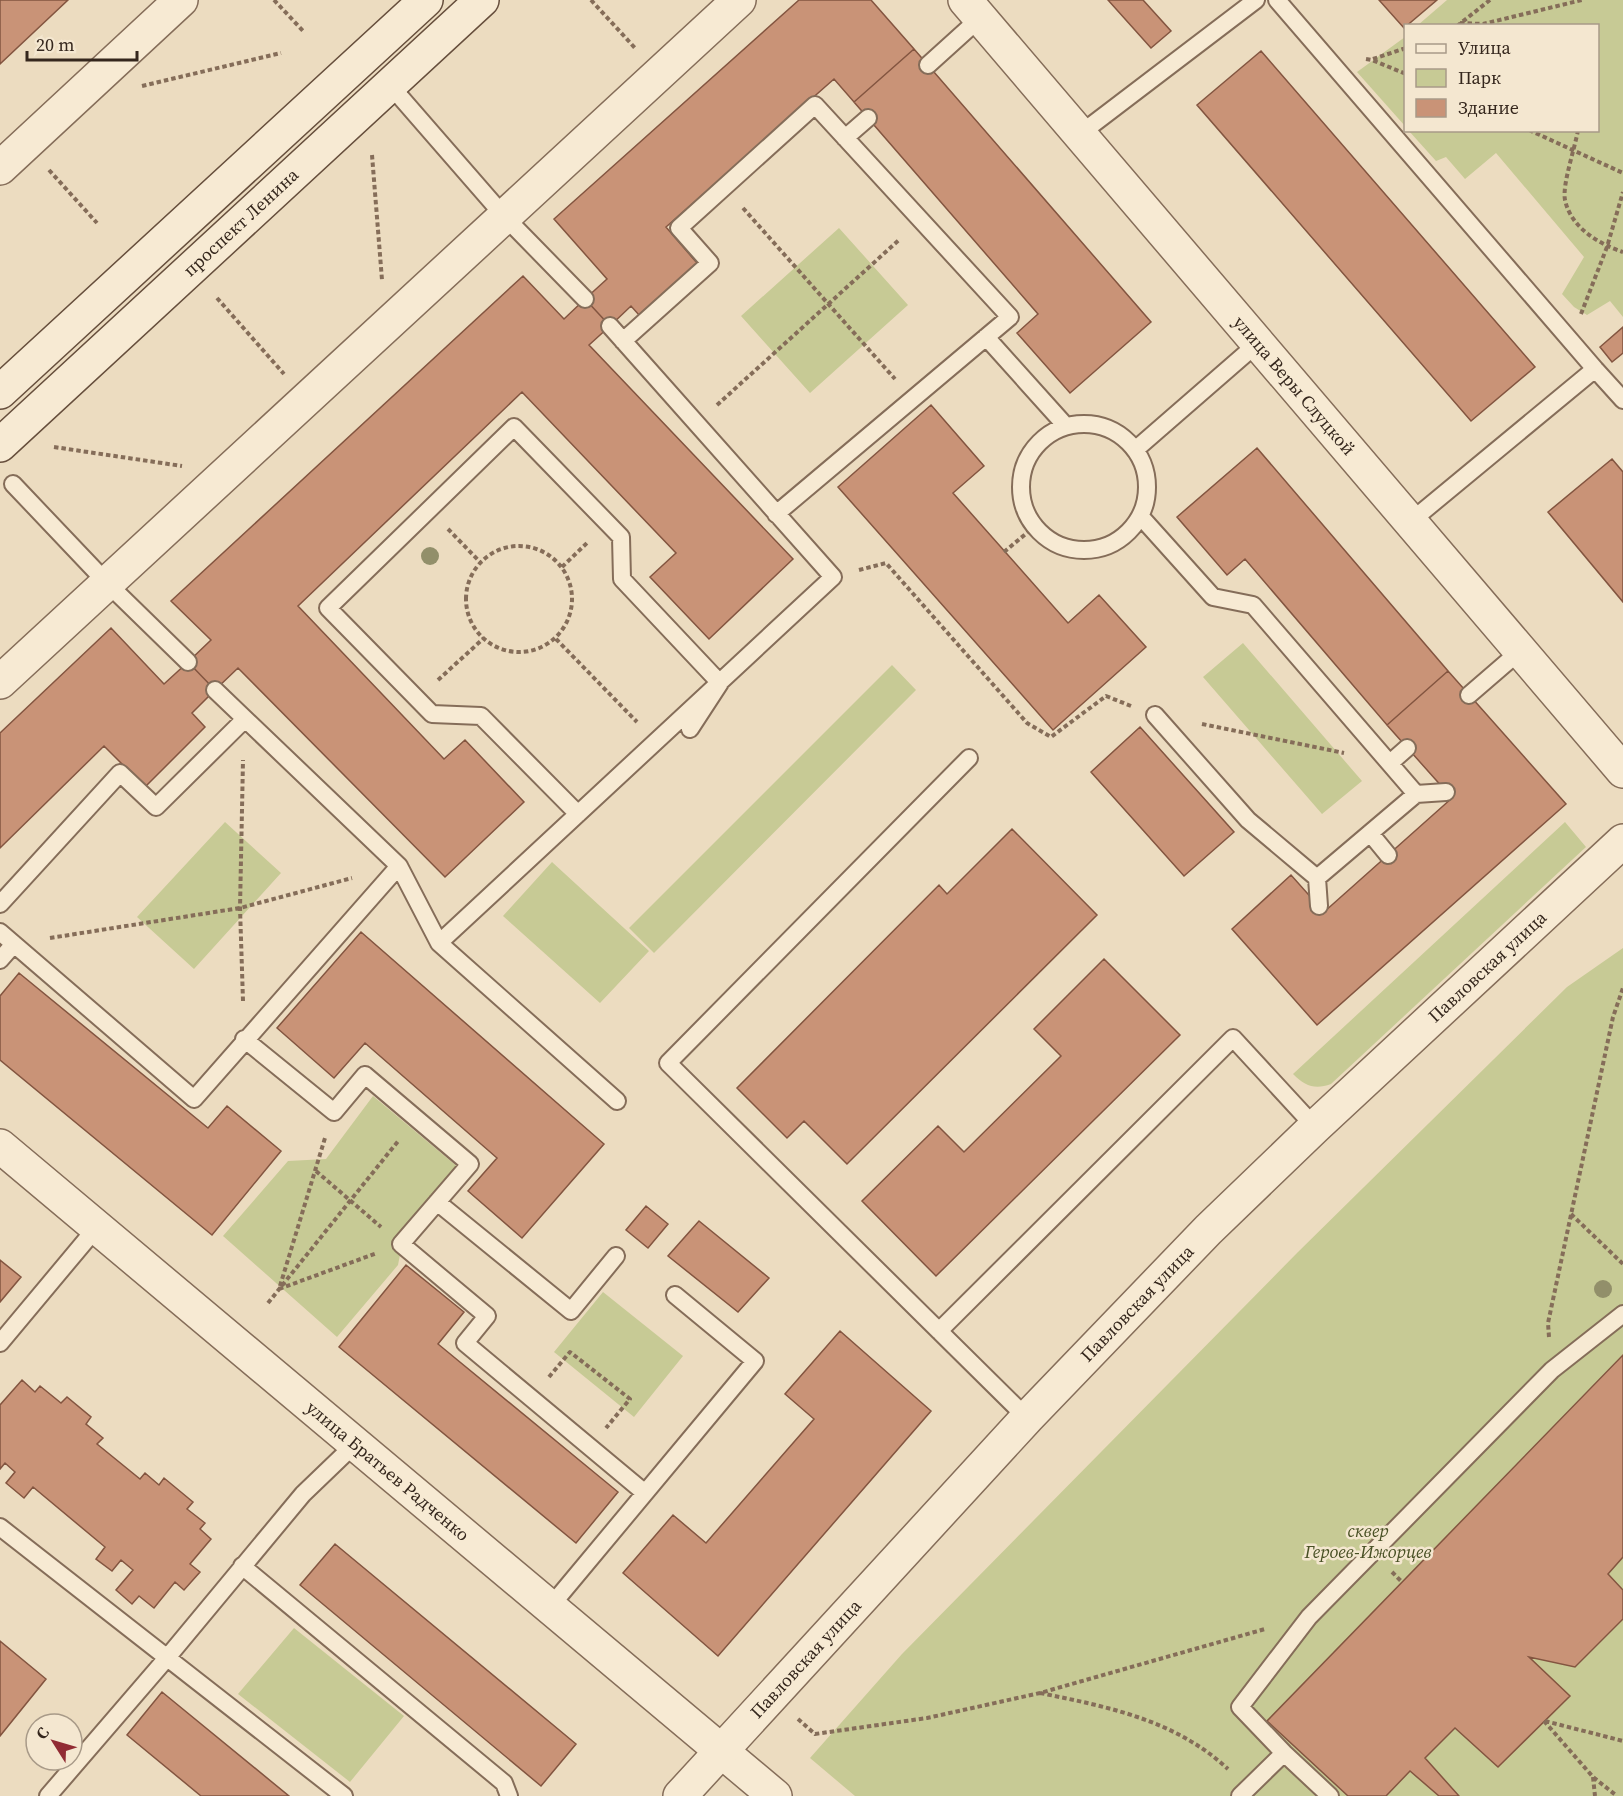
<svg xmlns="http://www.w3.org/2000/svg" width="1623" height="1796" font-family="'Source Serif 4',serif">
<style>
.green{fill:#c7ca95}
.building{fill:#c99377;stroke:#835540;stroke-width:1.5}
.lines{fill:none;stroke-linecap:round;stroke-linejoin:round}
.service-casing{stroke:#856d59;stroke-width:20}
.minor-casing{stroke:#856d59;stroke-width:36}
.tertiary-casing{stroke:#856d59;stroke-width:36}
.secondary-casing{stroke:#664e3c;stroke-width:36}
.path{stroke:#856d59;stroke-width:4;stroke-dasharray:4.5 3;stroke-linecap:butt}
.service{stroke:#f7ead3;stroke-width:16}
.minor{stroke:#f7ead3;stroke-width:33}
.tertiary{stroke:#f7ead3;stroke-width:33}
.secondary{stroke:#f7ead3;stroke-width:33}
.tree{fill:#928f6a}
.labels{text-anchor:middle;stroke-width:5;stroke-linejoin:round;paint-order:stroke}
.street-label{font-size:18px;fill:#35271d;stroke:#f4e7d0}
.park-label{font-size:18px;font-style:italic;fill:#485024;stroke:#f4e7d0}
</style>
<rect width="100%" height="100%" fill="#ecdcc0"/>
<path class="green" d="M1447,0H1623V317L1610,301L1587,315L1574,307L1562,294L1584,257L1496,153L1465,179L1446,157L1436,161L1409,131L1598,130V26L1418,25Z
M1405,37V126L1357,72Z
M839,228L908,305L810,393L741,316Z
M1243,643L1362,781L1322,814L1203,677Z
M892,665L916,690L654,953L629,928Z
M225,822L281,873L194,969L137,917Z
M1565,822L1586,847L1331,1084C1315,1090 1305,1086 1293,1074Z
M552,862L649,951L600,1003L503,916Z
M1623,948V1796H855L810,1758L902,1654L1298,1252L1567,987Z
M373,1096L459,1168L404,1234L398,1265L337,1337L223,1236L288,1161L326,1159Z
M603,1292L683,1356L634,1417L554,1352Z
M294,1628L404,1716L350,1782L238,1694Z"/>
<path class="building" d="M0,0H68L0,64Z
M799,0H871L914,49L854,102L834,79L666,227L697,263L639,315L631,306L610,326L585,299L607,279L554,219Z
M1108,0H1143L1171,31L1151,48Z
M1379,0H1437L1404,28Z
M914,49L1151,322L1070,393L1017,333L1038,314L854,102Z
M1261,51L1535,367L1471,421L1197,105Z
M523,276L564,319L585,299L610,326L589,345L793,559L709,639L650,577L676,553L522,392L298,606L444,759L465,740L524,802L445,877L238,668L215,690L188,662L211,640L171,601Z
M1623,327V353L1612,362L1600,347Z
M931,405L984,466L953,493L1068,623L1099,595L1146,647L1053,730L838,487Z
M1257,448L1448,671L1387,725L1245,559L1227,575L1177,517Z
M1612,459L1623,472V602L1548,512Z
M111,628L164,684L188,662L215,690L192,713L205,727L145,787L104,746L0,848V733Z
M1448,671L1566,804L1317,1025L1232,929L1291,875L1324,912L1452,798L1387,725Z
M1140,727L1234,832L1184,876L1091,772Z
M1012,829L1097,915L847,1164L804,1121L787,1138L737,1088L939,885L947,894Z
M361,932L604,1144L522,1238L468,1191L497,1158L365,1043L334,1078L277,1028Z
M1104,959L1180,1035L936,1276L862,1201L938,1126L964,1152L1061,1056L1034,1029Z
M19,973L208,1128L227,1106L281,1151L212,1235L0,1060V996Z
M646,1206L668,1224L648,1248L626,1230Z
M699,1221L769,1278L738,1312L668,1256Z
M0,1260L21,1277L0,1302Z
M406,1265L464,1312L438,1344L618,1492L576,1543L339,1347Z
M840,1331L931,1411L718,1656L623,1573L673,1515L706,1543L814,1419L785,1394Z
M1623,1355V1557L1608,1574L1623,1590V1619L1575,1667L1529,1657L1570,1696L1498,1767L1455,1728L1425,1758L1459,1796H1439L1410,1771L1386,1796H1348L1267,1721Z
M22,1380L35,1392L40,1386L61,1403L67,1397L91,1417L86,1424L103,1438L97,1444L140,1479L145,1473L159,1485L164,1478L193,1502L187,1509L205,1523L200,1529L211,1539L190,1564L200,1572L184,1590L175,1582L154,1608L139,1596L132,1604L116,1590L133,1570L121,1560L112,1571L96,1559L105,1547L33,1487L24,1498L6,1483L15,1472L5,1463L0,1469V1405Z
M335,1544L576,1744L541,1786L300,1585Z
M0,1641L46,1679L0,1736Z
M162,1692L289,1796H201L127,1735Z"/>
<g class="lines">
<g class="service-casing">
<path id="service" d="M1277,0L1595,369
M928,65L980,18
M390,85L504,216L585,299
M1080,134L1256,0
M845,138L868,118
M986,337L1065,425
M623,341L710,263L679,228L815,105L1010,317L776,514
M1021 487a63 63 0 1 1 126 0a63 63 0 1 1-126 0Z
M1135,450L1258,343
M13,484L107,583L188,662
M1142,518L1213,597L1253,605L1416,794L1317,878L1248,820L1155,715
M1410,522L1595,369L1623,400
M215,690L399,866L439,943L617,1101
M1469,695L1520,651
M969,758L668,1063L1027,1418
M1390,763L1407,748
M1416,794L1446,792
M578,814L481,716L432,714L328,608L514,427L621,537L622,579L720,683L690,729
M1370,833L1388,855
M1317,878L1319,906
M0,904L120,773L156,807L244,720
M0,932L194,1099L399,866
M439,943L833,577L610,326
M0,960L14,944
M244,1039L334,1112L365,1075L470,1164L401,1244L487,1316L465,1343L645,1493
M437,1202L571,1311L616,1256
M939,1331L1233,1038L1315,1127
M0,1343L97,1227
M0,1527L344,1796
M242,1566L504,1783L509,1796
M550,1607L755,1361L675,1295
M1284,1753L1330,1796
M48,1796L166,1659L303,1494L354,1445
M1240,1796L1284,1753L1240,1707L1309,1617L1552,1370L1623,1314"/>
</g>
<g class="minor-casing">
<g id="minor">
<path d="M0,168L181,0"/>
<path d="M0,682L739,0"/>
<path id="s1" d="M0,1146L775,1796"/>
<path id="s2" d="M680,1796L1027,1418L1208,1230L1315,1127L1623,841"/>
</g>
</g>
<g class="tertiary-casing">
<g id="tertiary">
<path id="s3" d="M965,0L1623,771"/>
</g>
</g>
<g class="secondary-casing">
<g id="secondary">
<path d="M0,392L426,0"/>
<path id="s4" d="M0,445L482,0"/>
</g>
</g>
<path class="path" d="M274,0L304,32
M591,0L635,48
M1460,23L1483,24L1582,0
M1457,26L1490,0
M1366,59L1372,60L1406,74
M1373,59L1406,48
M142,86L281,53
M1529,130L1623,173
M1578,130C1575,148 1562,185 1565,200C1571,228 1599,244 1623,252
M372,155L382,280
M49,170L97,223
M743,208L895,379
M217,298L284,374
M1581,314L1607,247L1623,192
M717,405L900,239
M54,447L182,466
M448,529L481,563
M466 599a53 53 0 1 1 106 0a53 53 0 1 1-106 0Z
M1004,552L1034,527
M562,567L589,541
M859,570L886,563L1027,723L1051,737L1106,696L1131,706
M556,639L637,722
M438,680L484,638
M1202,724L1344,753
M50,938L240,908L352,878
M243,1001L240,908L243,760
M316,1171L381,1227
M1571,1214L1623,1264
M280,1286L325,1138
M279,1289L377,1253
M268,1303L399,1140
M1549,1337L1548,1323L1613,1017L1623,988
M549,1377L570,1352L630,1399L606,1428
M1392,1572L1402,1582
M1040,1693C1109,1707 1175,1720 1228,1769
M798,1719L815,1734L927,1718L1040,1693L1265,1629
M1544,1721L1593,1777L1617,1796
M1545,1721L1623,1741
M1593,1777L1595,1796"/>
<use href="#service" class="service"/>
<use href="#minor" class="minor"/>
<use href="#tertiary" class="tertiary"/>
<use href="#secondary" class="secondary"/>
</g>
<g class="tree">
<circle cx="430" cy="556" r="9"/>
<circle cx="1603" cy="1289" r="9"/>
</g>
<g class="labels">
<g class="street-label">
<text dy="6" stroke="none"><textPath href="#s4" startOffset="328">проспект Ленина</textPath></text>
<text dy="6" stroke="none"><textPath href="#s3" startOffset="507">улица Веры Слуцкой</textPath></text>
<text dy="6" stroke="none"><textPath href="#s2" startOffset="1158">Павловская улица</textPath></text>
<text dy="6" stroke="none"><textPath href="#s2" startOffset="672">Павловская улица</textPath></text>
<text dy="6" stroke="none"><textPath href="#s1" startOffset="506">улица Братьев Радченко</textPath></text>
<text dy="6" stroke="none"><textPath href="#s2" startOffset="186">Павловская улица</textPath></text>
</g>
<g class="park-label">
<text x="1368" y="1537">сквер<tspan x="1368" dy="21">Героев-Ижорцев</tspan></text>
</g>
</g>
<rect x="1404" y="24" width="195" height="108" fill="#f4e7d0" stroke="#a89a88" stroke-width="1.5"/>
<rect x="1416" y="44" width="30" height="9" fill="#f7ead3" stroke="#a89a88" stroke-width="1.5"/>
<text x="1458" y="54" font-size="18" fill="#35271d">Улица</text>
<rect x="1416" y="69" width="30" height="18" fill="#c7ca95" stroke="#a89a88" stroke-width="1.5"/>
<text x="1458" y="84" font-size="18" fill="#35271d">Парк</text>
<rect x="1416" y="99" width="30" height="18" fill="#c99377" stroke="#a89a88" stroke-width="1.5"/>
<text x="1458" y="114" font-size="18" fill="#35271d">Здание</text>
<g transform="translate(54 1742) rotate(307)"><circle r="28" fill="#f4e7d0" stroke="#a89a88" stroke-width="1.5"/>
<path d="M0-4.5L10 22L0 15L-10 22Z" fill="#912b33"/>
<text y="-9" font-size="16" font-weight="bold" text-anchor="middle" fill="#35271d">С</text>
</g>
<path d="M27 51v9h110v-9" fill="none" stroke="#35271d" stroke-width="3"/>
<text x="36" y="51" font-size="18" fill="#35271d" stroke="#f4e7d0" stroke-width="4.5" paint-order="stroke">20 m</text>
</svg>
